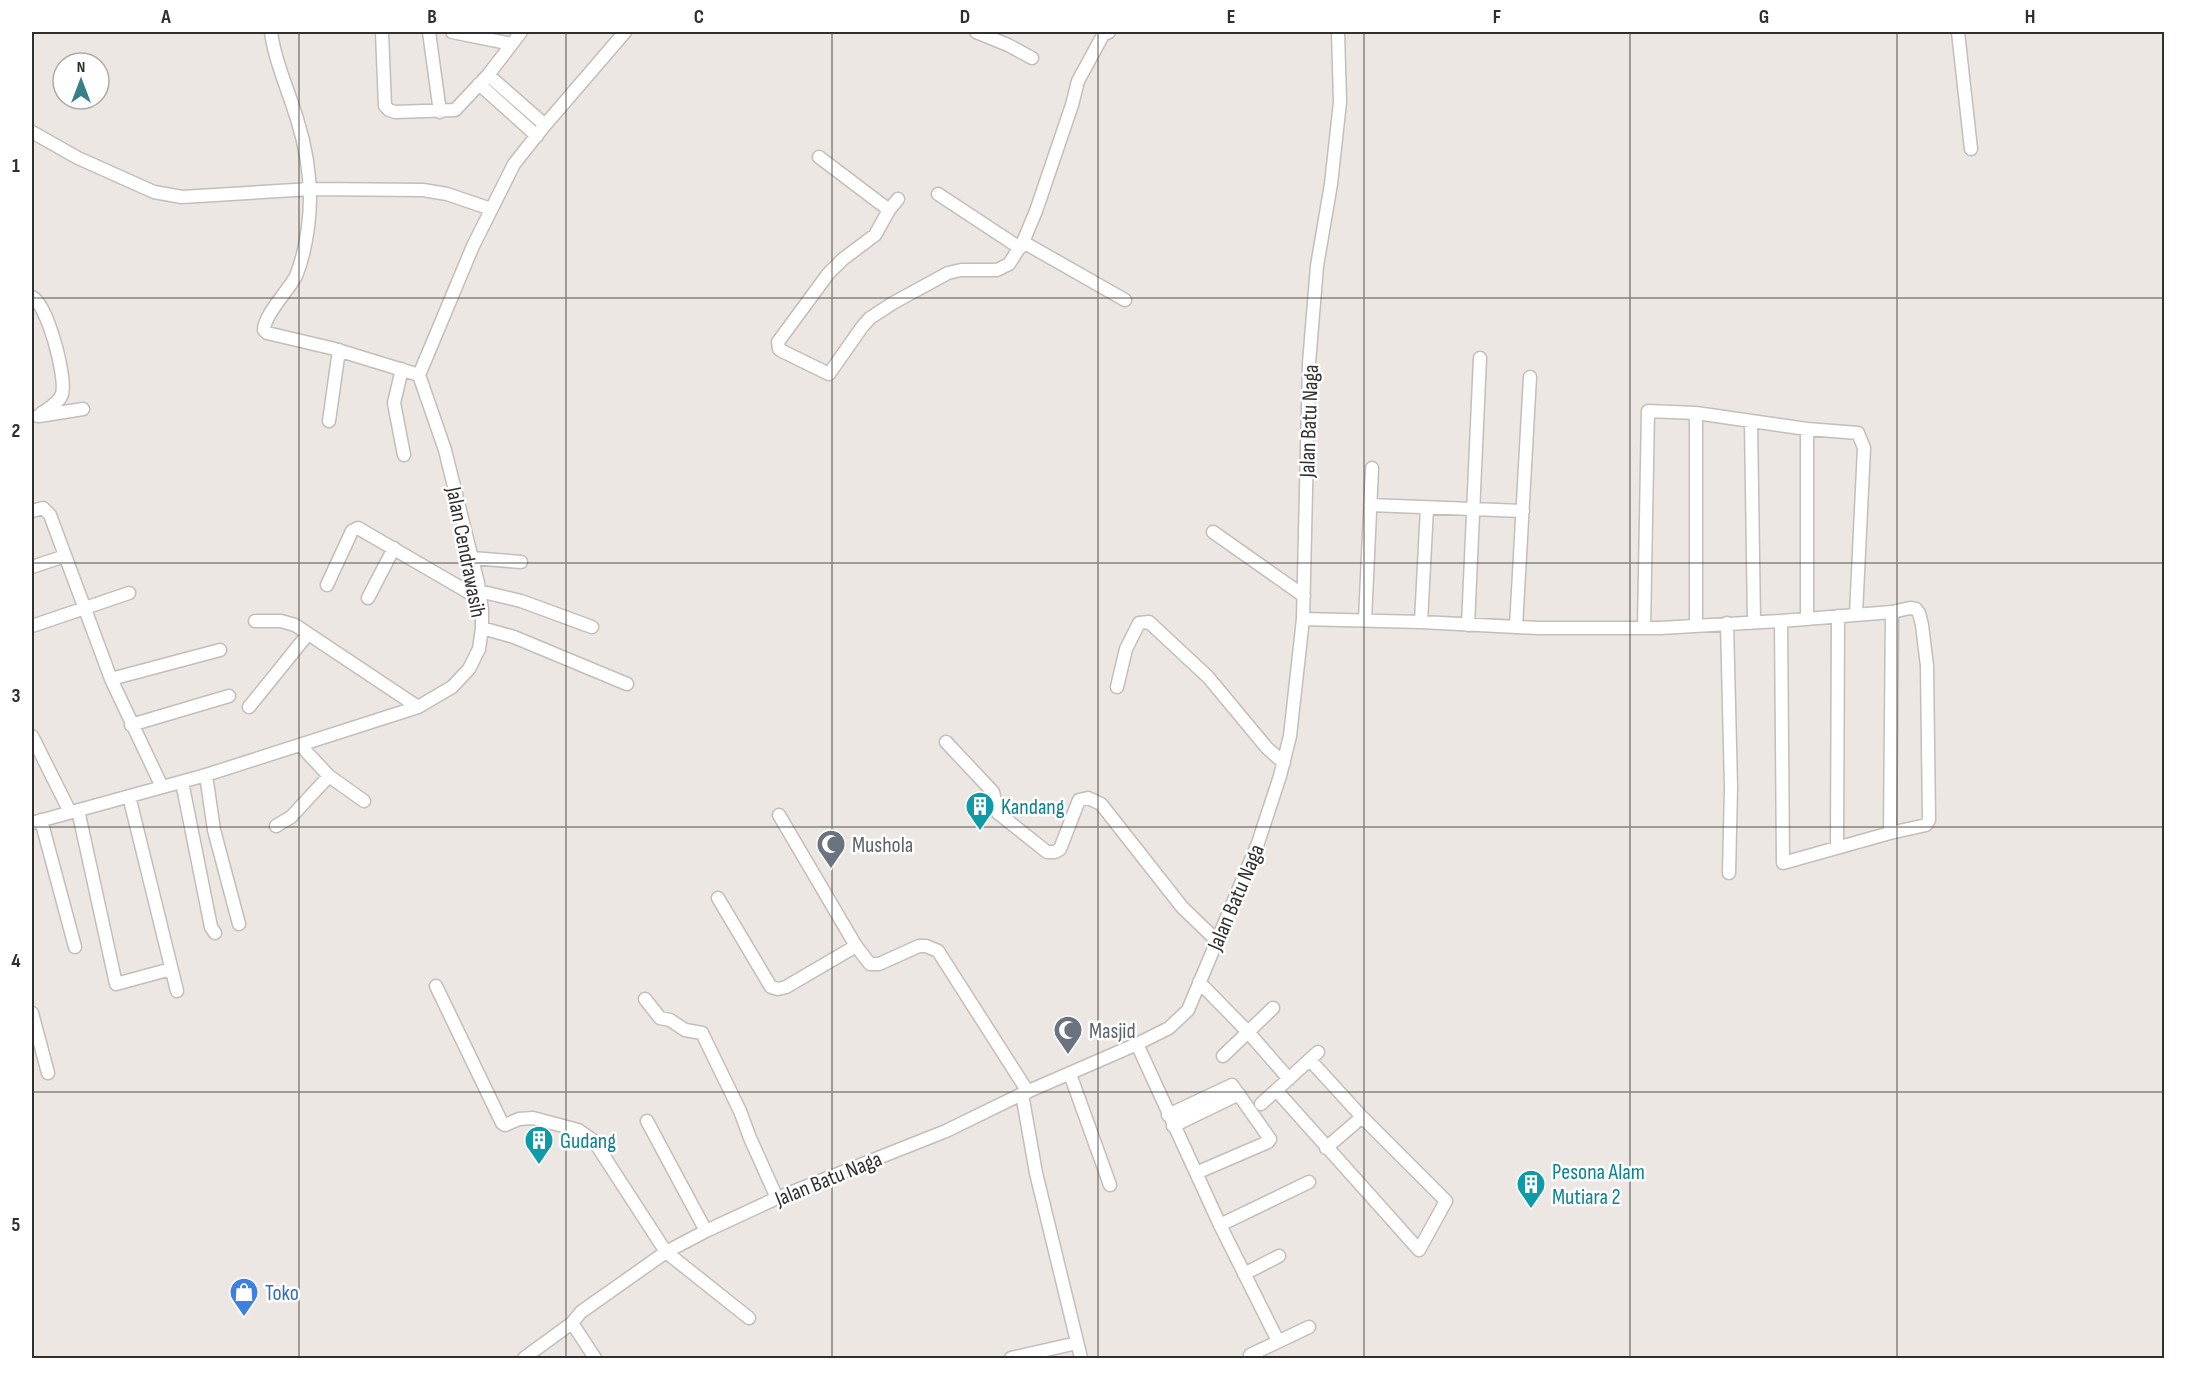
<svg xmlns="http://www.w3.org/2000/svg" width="2196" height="1390" font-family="'Sofia Sans Condensed',sans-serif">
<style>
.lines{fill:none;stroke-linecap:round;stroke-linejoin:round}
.minor-casing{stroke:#c4bdba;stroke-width:15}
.minor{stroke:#fff;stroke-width:12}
.grid{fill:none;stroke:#312f2e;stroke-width:1.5;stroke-opacity:0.55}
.labels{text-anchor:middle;stroke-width:5;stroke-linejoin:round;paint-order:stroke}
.street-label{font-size:22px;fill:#312f2e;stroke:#fff}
.culture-label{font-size:22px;fill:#0d838f;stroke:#fff;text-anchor:start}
.worship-label{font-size:22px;fill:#5b616d;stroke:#fff;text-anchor:start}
.shop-label{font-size:22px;fill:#366cbe;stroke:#fff;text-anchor:start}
.neatline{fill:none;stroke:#312f2e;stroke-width:2}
.grid-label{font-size:20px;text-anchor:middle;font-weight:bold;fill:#312f2e}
</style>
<rect width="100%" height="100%" fill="#ede7e3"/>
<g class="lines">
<g class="minor-casing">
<path id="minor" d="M271,32C275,62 288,89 297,119C308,154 313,191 308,227C306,243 302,261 296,276C288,291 264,315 264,330L267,333L331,348L419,375
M382,32L385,106L389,110L395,112L455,110L488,75L521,32
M429,32L440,112
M452,32L512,44
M976,32L1008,45L1032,58
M1958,32L1971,149
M488,75L545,125
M479,84L537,136
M32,132L78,158L154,192L182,197L311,189L423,190L447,194L491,209
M819,157L889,210L875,235L843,259L828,274L778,342L779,349L782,351L829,374L862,327L870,318L893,303L948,273L961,270H997L1009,264L1023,242L1036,211L1072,105L1078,81L1103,35L1109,32
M938,194L1020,248
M889,210L898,199
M1023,242L1125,300
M32,297C47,303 67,378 62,394C59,404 45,410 38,416
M402,369L394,403L404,455
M39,416L83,409
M329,421L339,350
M1751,422L1754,622
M1370,505L1523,511
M32,511L43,508L50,515L111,679L162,787
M1213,532L1304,596
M472,558L521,562
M32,567L65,556
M327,585L352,531L358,528L480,599
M479,591L521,601L592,627
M368,598L394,548
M1303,619L1421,622L1538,628H1660L1781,621L1892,612L1910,608L1916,609L1919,613L1922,625L1927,666L1929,820L1926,825L1890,833
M1807,619V429
M1365,620L1372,468
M255,621H281L295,625L418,707
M1781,621L1783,863L1890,833L1892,612
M1421,622L1427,508
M1727,623L1731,787L1729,873
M1468,625L1480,358
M32,626L129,593
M1696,626V413L1807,429L1858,433L1864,448L1856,614
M1516,627L1530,377
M482,628L514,637L627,684
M1644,628L1648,411L1696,413
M111,679L220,650
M1117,687L1126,649L1139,623L1149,622L1208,677L1267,748L1284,763
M249,707L308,634
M131,725L229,696
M32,736L70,812
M946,742L993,792L998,813L1047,852H1055L1060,849L1079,800L1088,798L1101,804L1182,907L1216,940
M301,746L329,776L364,801
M206,775L214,830L239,924
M182,782L211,927L215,933
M129,796L177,991
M78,810L116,984L171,969
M779,815L856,946L870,964H879L919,946H926L938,951L1028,1092
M41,820L75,947
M32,823L206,775L418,707L452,687L469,669L479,649L482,628V610L478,583L445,450L419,375L473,246L514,164L545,125L625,32
M276,826L291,817L329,776
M1837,848L1838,616
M718,898L771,987L778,989L786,987L856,946
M1199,982L1248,1032L1289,1079
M436,986L502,1123L505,1125L519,1119L533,1118L578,1130L594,1141L666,1252L749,1318
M645,999L660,1018L670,1020L685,1030L702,1033L740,1111L750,1138L777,1198
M32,1013L48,1073
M1137,1044L1220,1225L1278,1341
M1223,1056L1273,1008
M1070,1074L1110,1185
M1276,1090L1419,1250L1446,1201L1362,1117L1310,1060
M1022,1094L1036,1173L1081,1358
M1261,1104L1318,1052
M1168,1115L1232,1085L1270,1139L1268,1142L1196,1173
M647,1121L706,1231
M1173,1126L1239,1094
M1326,1148L1362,1117
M1220,1225L1309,1182
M1244,1274L1279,1256
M572,1323L595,1358
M1250,1355L1309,1327
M524,1358L572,1323L581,1312L666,1252L706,1231L777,1198L946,1131L1022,1094L1137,1044L1169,1028L1188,1010L1258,843L1280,776L1290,736L1303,619L1309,363L1317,266L1331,184L1340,102L1338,32
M1011,1358L1077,1343"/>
</g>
<use href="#minor" class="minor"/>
</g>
<path class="grid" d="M299,32V1358M566,32V1358M832,32V1358M1098,32V1358M1364,32V1358M1630,32V1358M1897,32V1358M32,298H2164M32,563H2164M32,827H2164M32,1092H2164"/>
<defs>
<g id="building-pin" transform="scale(1.5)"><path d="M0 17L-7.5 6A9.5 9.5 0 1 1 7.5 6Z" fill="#0f9aa8" stroke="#fff"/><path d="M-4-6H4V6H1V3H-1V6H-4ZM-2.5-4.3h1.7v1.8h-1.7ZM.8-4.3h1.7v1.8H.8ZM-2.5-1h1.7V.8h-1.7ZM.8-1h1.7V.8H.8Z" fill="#fff"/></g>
<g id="mosque-pin" transform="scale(1.5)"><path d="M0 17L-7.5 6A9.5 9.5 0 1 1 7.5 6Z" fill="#6b7280" stroke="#fff"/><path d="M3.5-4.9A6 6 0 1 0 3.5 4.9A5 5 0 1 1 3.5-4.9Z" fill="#fff"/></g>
<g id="shop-pin" transform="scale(1.5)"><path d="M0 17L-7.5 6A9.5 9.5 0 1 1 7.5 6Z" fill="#3f7fe0" stroke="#fff"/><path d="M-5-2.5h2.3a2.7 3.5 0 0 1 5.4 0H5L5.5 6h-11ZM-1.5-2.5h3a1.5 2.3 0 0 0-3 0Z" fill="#fff"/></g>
</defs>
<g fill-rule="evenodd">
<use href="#building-pin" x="980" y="806"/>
<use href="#mosque-pin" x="831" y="844"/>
<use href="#mosque-pin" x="1068" y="1030"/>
<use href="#building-pin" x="539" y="1140"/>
<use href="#building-pin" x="1531" y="1184"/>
<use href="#shop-pin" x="244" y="1292"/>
</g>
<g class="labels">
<g class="street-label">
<text transform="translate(1308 421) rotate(-88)" y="8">Jalan Batu Naga</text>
<text transform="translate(467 552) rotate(79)" y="8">Jalan Cendrawasih</text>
<text transform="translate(1235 897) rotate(-67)" y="8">Jalan Batu Naga</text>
<text transform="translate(828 1178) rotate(-22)" y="8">Jalan Batu Naga</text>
</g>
<g class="culture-label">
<text x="1001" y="814">Kandang</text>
<text x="560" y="1148">Gudang</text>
<text x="1552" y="1179">Pesona Alam<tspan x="1552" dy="25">Mutiara 2</tspan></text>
</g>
<g class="worship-label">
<text x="852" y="852">Mushola</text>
<text x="1089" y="1038">Masjid</text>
</g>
<g class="shop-label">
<text x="265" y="1300">Toko</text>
</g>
</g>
<rect width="2196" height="1390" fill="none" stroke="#ffffff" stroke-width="66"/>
<g transform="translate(81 81)"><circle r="28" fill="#ffffff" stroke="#adacab" stroke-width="1.5"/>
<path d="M0-4.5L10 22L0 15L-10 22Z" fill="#387f8a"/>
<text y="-9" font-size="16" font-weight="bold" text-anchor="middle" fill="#312f2e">N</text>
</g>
<rect x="33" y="33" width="2130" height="1324" class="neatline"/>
<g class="grid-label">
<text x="166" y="23">A</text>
<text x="432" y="23">B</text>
<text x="699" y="23">C</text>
<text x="965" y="23">D</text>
<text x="1231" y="23">E</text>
<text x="1497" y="23">F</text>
<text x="1764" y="23">G</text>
<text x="2030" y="23">H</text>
<text x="16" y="172">1</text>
<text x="16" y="437">2</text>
<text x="16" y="702">3</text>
<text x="16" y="967">4</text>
<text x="16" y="1231">5</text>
</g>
</svg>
